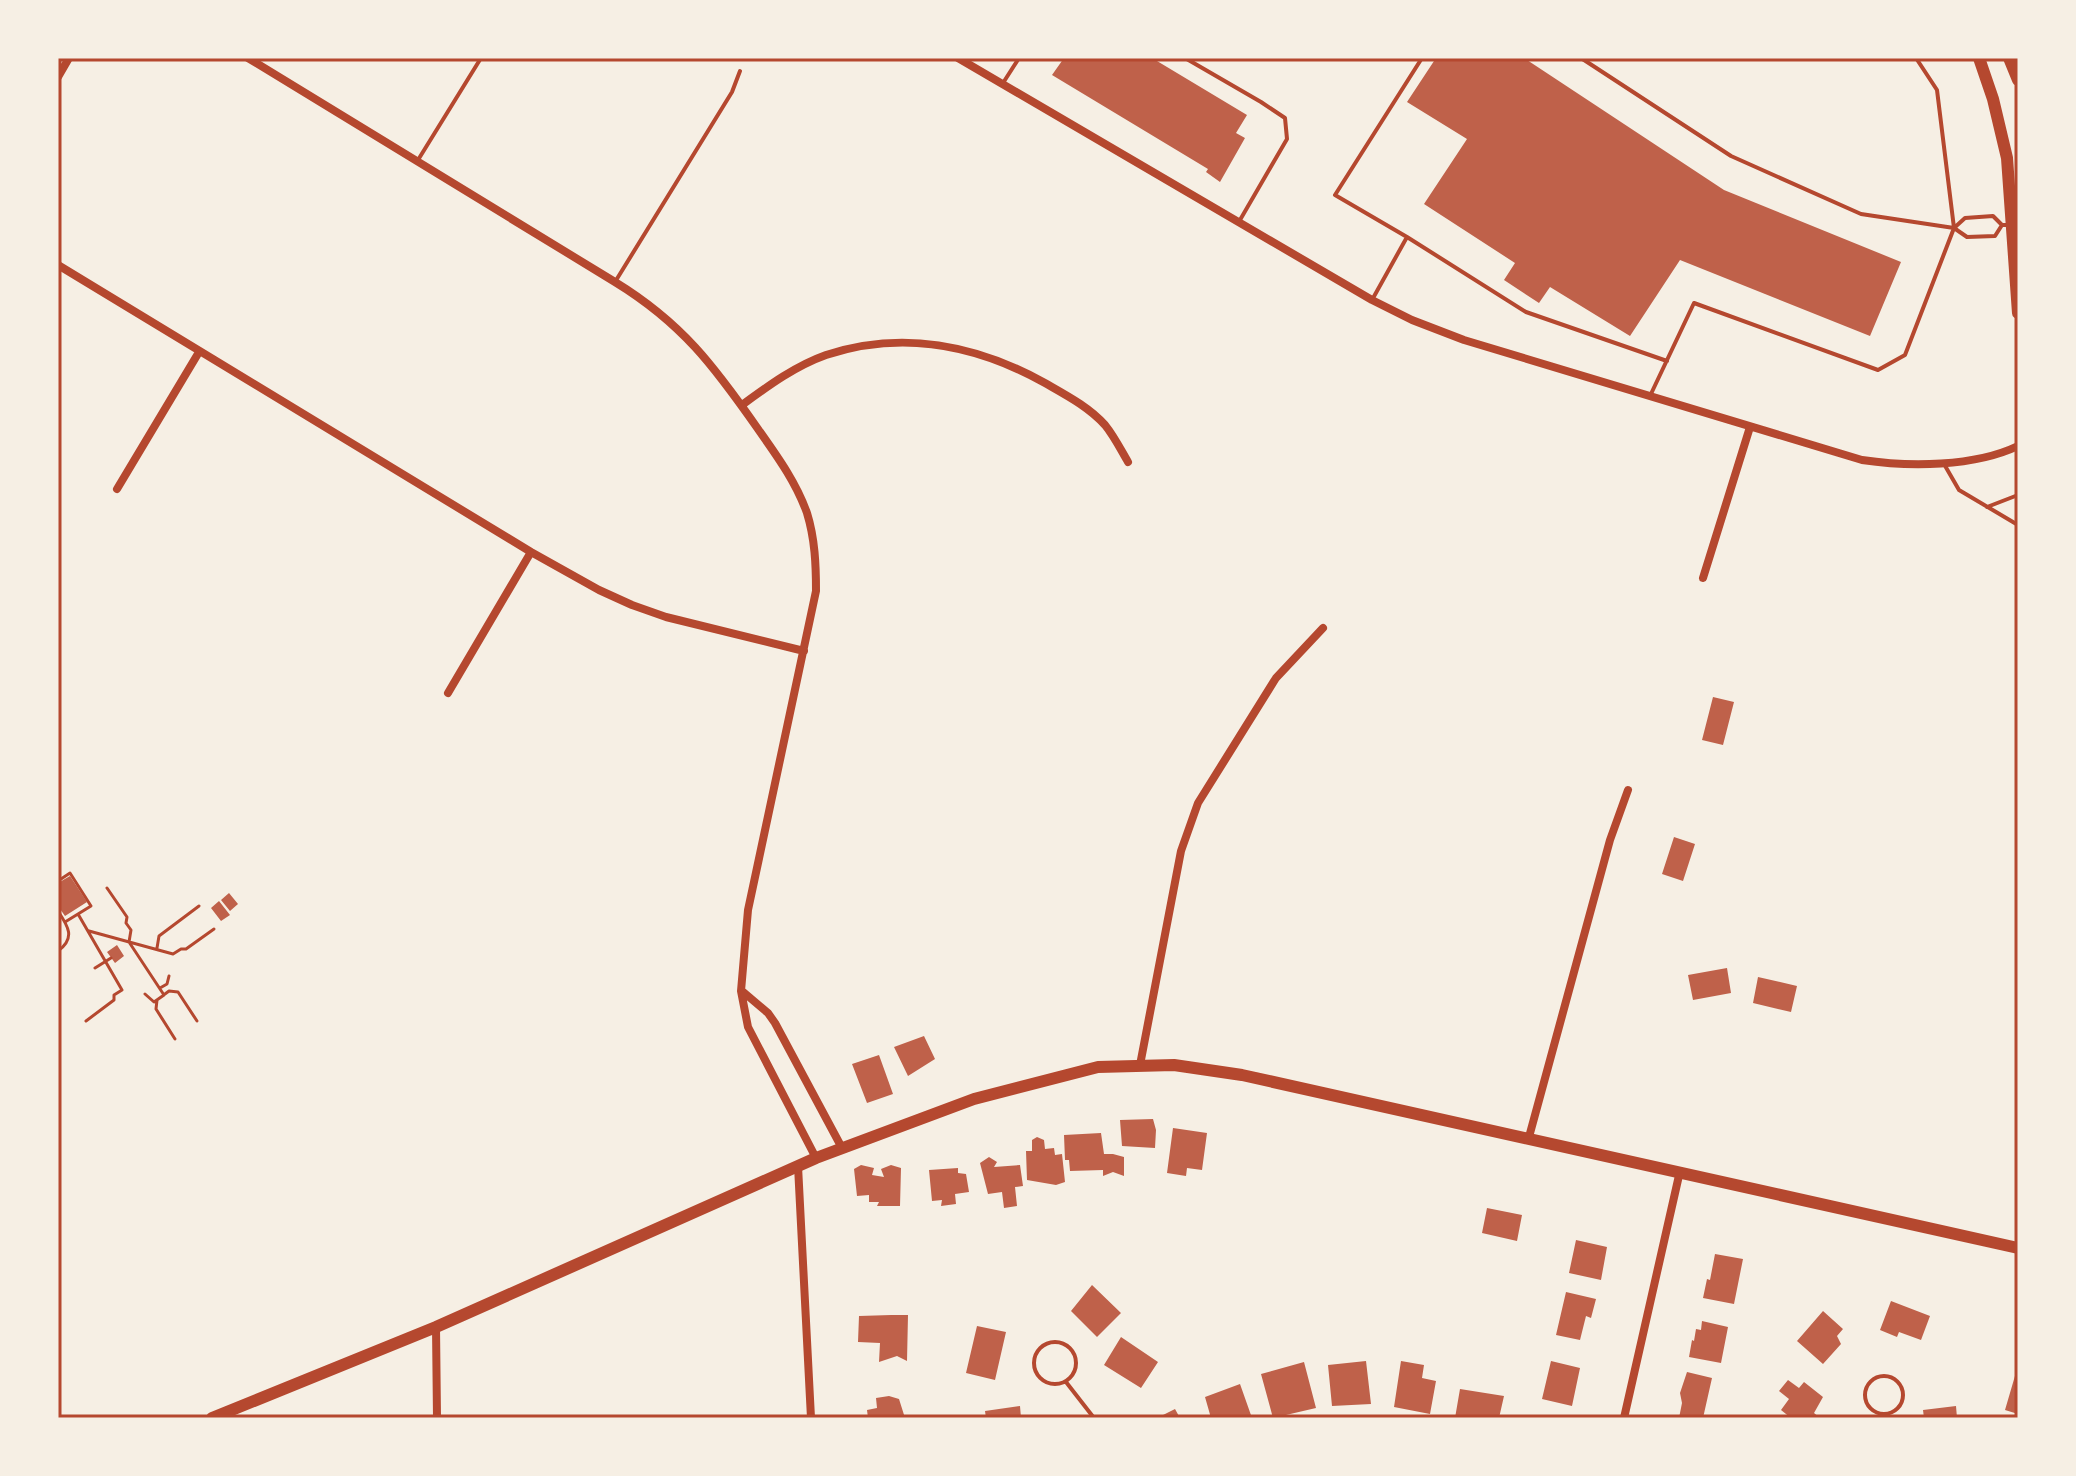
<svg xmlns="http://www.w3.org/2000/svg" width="2076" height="1476" font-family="'Noto Sans',sans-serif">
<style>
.building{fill:#bf614a}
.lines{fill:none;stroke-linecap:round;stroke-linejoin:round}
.path{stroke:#b5482f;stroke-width:3}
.service{stroke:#b5482f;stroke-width:4}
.minor{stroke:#b5482f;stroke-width:8}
.secondary{stroke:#b5482f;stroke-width:12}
.neatline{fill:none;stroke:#b5482f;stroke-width:3}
</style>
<rect width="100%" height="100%" fill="#f6efe4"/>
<path class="building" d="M1064,58H1152L1247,115L1236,133L1245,138L1220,182L1206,172L1208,169L1052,75Z
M1436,58H1524L1724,190L1901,262L1870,336L1680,260L1630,336L1550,287L1539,303L1504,280L1515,263L1424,204L1467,139L1407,102Z
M1713,697L1734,702L1723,745L1702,740Z
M1674,837L1695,844L1683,881L1662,874Z
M70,876L87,902L65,916L58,906V883Z
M229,893L238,904L230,911L221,900Z
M219,901L230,915L221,921L211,908Z
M117,945L124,956L115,963L107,952Z
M1727,968L1731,993L1693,1000L1688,975Z
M1758,977L1797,986L1791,1012L1753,1003Z
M924,1036L935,1059L908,1076L894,1047Z
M879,1055L893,1094L867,1103L852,1064Z
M1153,1119L1156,1130L1155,1148L1122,1146L1120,1120Z
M1173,1128L1207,1133L1202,1170L1187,1168L1186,1176L1167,1173Z
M1101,1133L1104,1154H1113L1124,1157V1176L1113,1172L1103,1176V1170L1070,1171L1069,1160H1065L1064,1135Z
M1037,1137L1044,1140L1045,1149L1054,1148L1055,1155L1062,1154L1065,1182L1056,1185L1027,1180L1026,1151H1032V1140Z
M989,1157L997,1162L994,1167L1020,1165L1023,1186L1015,1187L1017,1206L1004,1208L1002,1192L988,1194L980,1163Z
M861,1165L874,1168L872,1175L884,1177L881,1169L891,1165L901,1168L900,1206H877L879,1202H869V1195L857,1196L854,1169Z
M958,1168V1173L966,1174L969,1192L955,1194L956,1204L941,1206L942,1200L932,1201L929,1170Z
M1487,1208L1522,1215L1517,1241L1482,1233Z
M1576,1240L1607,1247L1601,1280L1569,1273Z
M1715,1254L1743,1259L1734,1304L1703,1298L1707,1279L1710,1280Z
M1092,1285L1121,1313L1097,1337L1071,1311Z
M1566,1292L1596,1299L1591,1318L1586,1316L1580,1340L1556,1335Z
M1891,1301L1930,1316L1921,1340L1899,1332L1897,1337L1880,1330Z
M1823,1311L1843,1329L1837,1336L1841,1344L1823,1364L1797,1341Z
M891,1315H908L907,1361L897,1356L879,1362L880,1343L858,1342L859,1316Z
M1702,1321L1728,1327L1721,1363L1689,1357L1692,1340L1694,1341L1696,1329L1701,1330Z
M977,1326L1006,1332L995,1380L966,1373Z
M1121,1337L1158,1362L1141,1388L1104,1365Z
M1366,1361L1371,1404L1332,1406L1328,1365Z
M1401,1361L1424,1365L1422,1378L1436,1381L1430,1414L1394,1407Z
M1551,1361L1580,1368L1572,1406L1542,1399Z
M1304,1362L1316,1408L1273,1418L1261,1374Z
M2017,1369H2018V1414L2005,1410Z
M1687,1372L1712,1378L1703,1418H1679L1682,1403L1680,1393Z
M1788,1380L1799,1388L1804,1382L1823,1397L1814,1413L1820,1418H1791L1781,1410L1789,1399L1779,1391Z
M1240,1384L1252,1418H1211L1205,1397Z
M1460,1389L1504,1396L1499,1418H1455Z
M889,1396L899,1399L905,1418H868L867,1410L877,1408L876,1398Z
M1020,1406L1021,1418H986L985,1411Z
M1956,1406L1957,1418H1924L1923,1410Z
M1175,1409L1180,1418H1157Z"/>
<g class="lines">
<path class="path" d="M58,881L70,873L91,906L65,922
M107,888L127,917L126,923L131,930L129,942L164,995L154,1002L145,994
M58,911C68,926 76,938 58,951
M78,914L122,990L114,995V1000L86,1021
M89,931L173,954L181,949H186L214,929
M157,948L159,936L199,906
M95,968L111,958
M160,988L167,984L169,976
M165,994L169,991L178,992L197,1021
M157,1000L156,1009L175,1039"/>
<path class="service" d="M1185,58L1261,102L1285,118L1287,139L1240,220
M1581,58L1731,156L1861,214L1954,228L1967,237L1995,236L2002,225
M1916,58L1937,90L1954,228
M1003,83L1019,58
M418,160L481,58
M1407,237L1526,312L1667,361
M615,282L732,92L740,71
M1372,300L1407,237L1335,195L1422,58
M1650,396L1694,303L1878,370L1905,355L1954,228L1965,218L1993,216L2002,225H2018
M1944,464L1959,490L2018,525
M1987,507L2018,495
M1034 1363a21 21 0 1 1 42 0a21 21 0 1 1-42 0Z
M1865 1395a19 19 0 1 1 38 0a19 19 0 1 1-38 0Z
M1066,1382L1094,1418"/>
<path class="minor" d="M248,58L615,282C682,323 714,366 758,429C777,456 796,482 807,513C815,539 816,565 816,591L748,910L741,991L748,1027L816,1158
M958,58L1372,300L1412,320L1464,340L1862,460C1909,467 1974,467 2018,446
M58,77L69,58
M58,265L531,552L599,590L632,605L666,617L804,651
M742,405C768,386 795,366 826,355C902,330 977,345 1045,383C1066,395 1089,407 1105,425C1114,436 1121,450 1128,462
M117,489L199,352
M1703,578L1750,427
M448,693L531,552
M742,991L768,1013L775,1023L842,1148
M1140,1065L1181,851L1198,803L1276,678L1323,628
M1529,1137L1610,840L1628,790
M798,1166L811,1418
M436,1327L437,1418
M1624,1418L1680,1171"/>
<path class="secondary" d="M1979,58L1993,99L2007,158L2018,313
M2009,58L2018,80
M212,1418L436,1327L816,1158L974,1099L1098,1067L1174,1065L1242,1075L2018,1248"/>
</g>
<rect width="2076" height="1476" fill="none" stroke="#f6efe4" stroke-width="120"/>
<rect x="60" y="60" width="1956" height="1356" class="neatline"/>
</svg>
